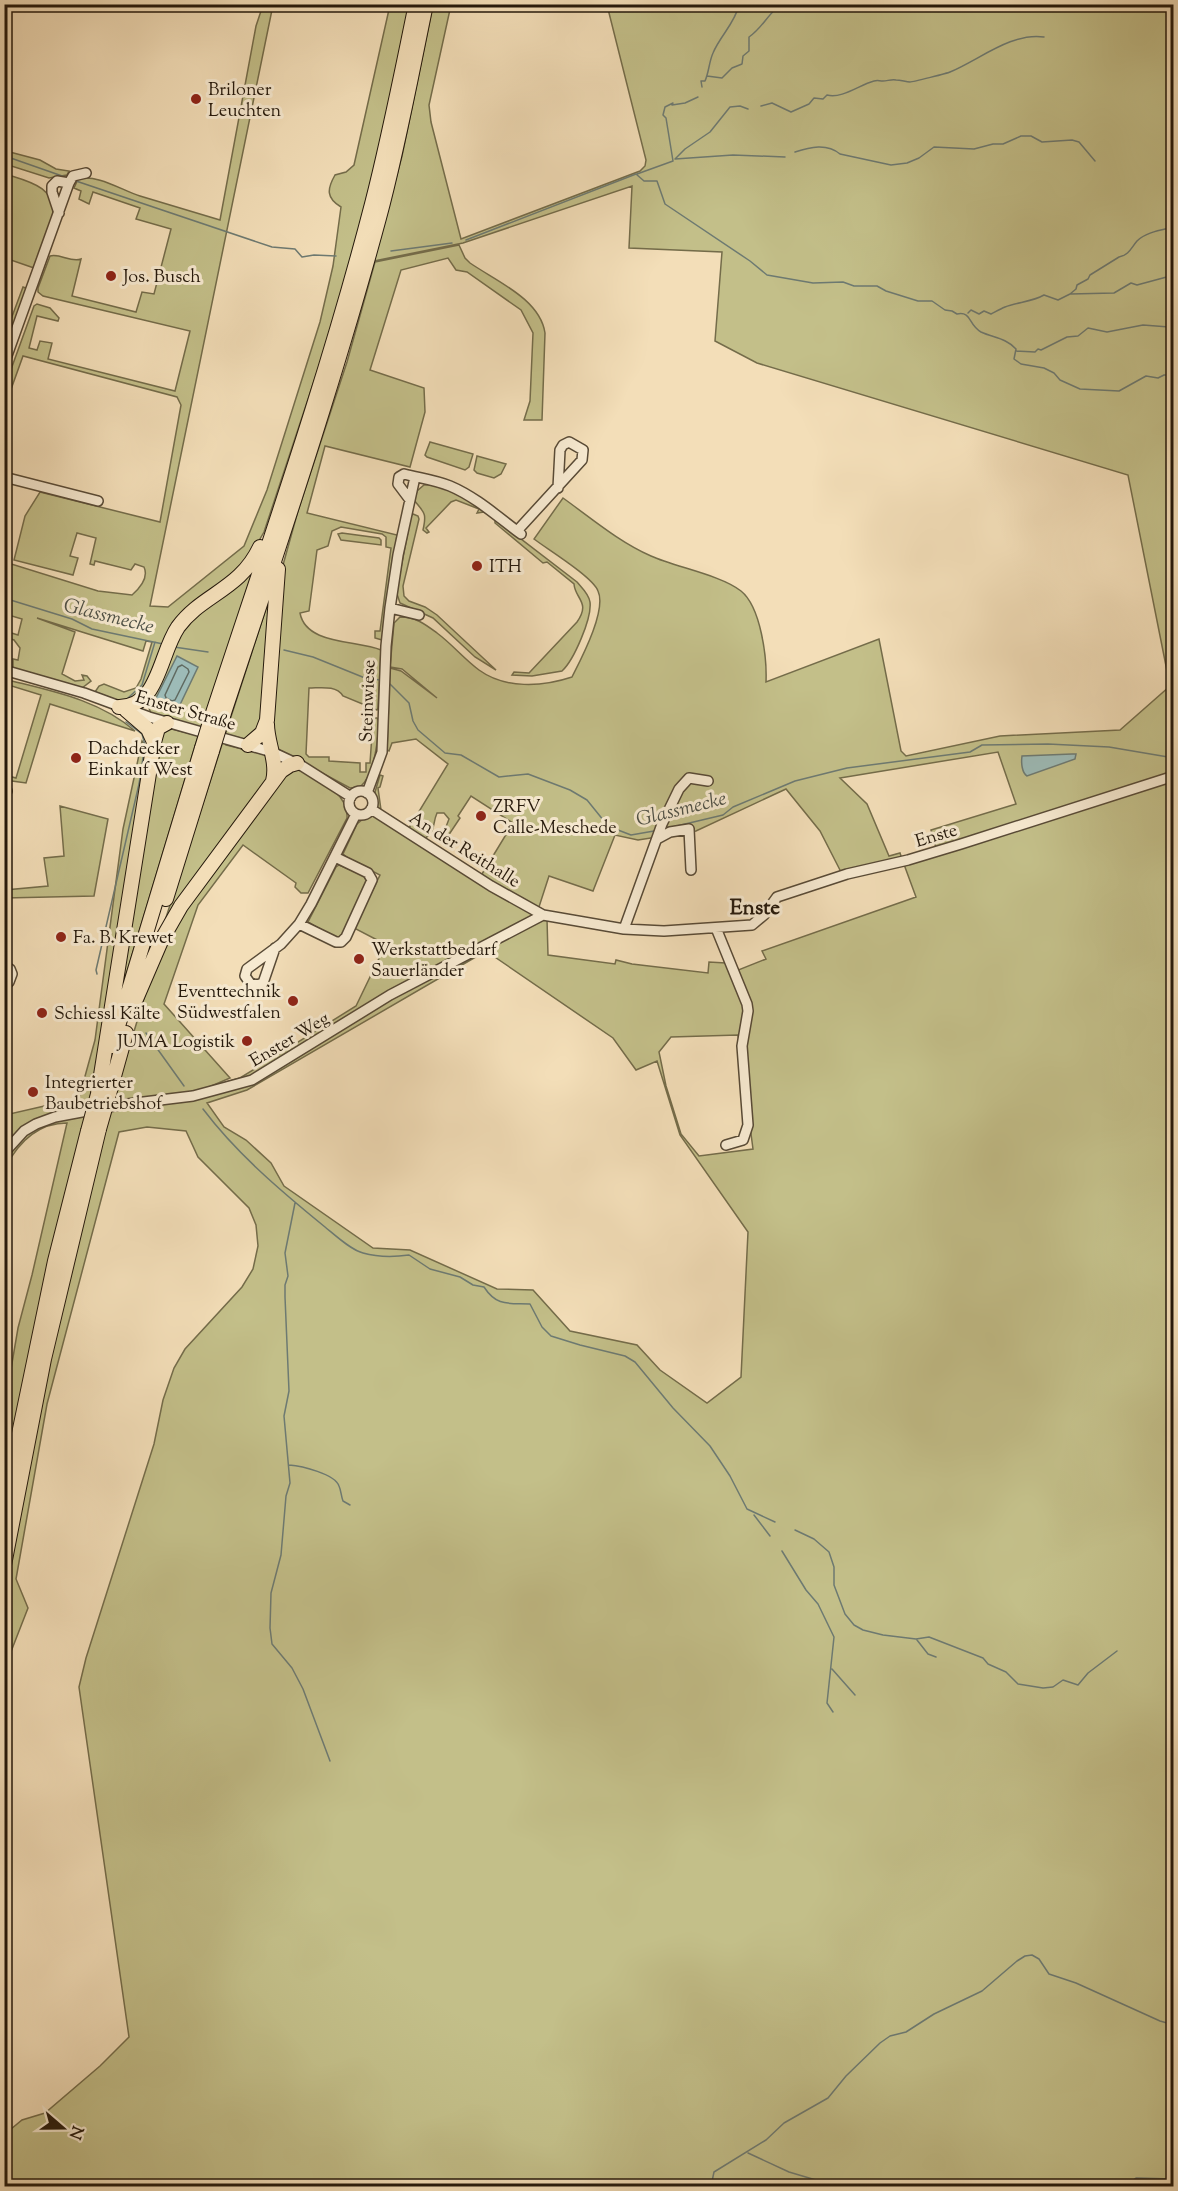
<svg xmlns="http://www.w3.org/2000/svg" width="1178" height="2191" font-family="'Sorts Mill Goudy',serif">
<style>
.green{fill:#c3bf89;stroke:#746c4a;stroke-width:1.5;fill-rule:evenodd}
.water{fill:#9dbbb7;stroke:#6d7a72;stroke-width:1.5}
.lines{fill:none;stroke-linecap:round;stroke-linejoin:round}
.shore{stroke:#606a61;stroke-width:1.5}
.stream{stroke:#6d7a72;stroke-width:1.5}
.minor-casing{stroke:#584a36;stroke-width:12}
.highway-casing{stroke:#24180b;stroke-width:16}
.minor{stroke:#f7ead1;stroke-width:9}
.highway{stroke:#f3deb8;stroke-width:14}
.highway-bridge-casing{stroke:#24180b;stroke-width:16;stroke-linecap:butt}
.highway-bridge{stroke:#f3deb8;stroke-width:14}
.poi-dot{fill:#8f2418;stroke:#f7ead1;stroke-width:2}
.labels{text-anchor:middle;stroke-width:6;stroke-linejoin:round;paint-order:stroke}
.poi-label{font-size:18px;fill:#24180b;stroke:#f7ead1;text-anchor:start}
.street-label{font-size:18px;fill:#24180b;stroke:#f7ead1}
.water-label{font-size:20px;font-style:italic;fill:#4e5147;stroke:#f7ead1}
.quarter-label{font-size:21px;font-weight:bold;fill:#24180b;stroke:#f7ead1}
</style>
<rect width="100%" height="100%" fill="#f3deb8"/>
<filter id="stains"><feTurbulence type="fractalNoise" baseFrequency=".00333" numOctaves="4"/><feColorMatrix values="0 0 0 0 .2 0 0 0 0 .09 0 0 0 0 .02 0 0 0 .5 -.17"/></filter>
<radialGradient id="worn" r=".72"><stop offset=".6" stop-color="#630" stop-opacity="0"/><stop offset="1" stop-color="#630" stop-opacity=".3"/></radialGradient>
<path class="green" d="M263,5H273L150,606L168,607L244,546L267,490L320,322L333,266L341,207C326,198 327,189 335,175L346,172L354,165L390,5H409L379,150L352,257L322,357L264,532L245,565L190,605L148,688L127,704L95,692L99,686L104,684L124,692L136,688L141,679L152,642L146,641L143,651L37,618L75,632L62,674L75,681L84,680L82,675L87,676L91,681L82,688L76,687L13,669V659L18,660L20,648L14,640L5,637V631L18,635L22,619L5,614V562L98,591L132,595C140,588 149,578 144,567L135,564L131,570L95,561L94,565L90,564L96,538L77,533L70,556L78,558L73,575L14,560L25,516L40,492L160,522L181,405L177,397L23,356L5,406V386L34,306L37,304L50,308L59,318L58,321L37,316L29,348L37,350L40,341L52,343L48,359L175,391L190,331L43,296L38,292V288L50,256C60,253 71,263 81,259L72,296L136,312L142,292L154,294L171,229L136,219L140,208L93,192L89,204L79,199L81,191L74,188L78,179C98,174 121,190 140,196C166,204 193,212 220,220L256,26Z
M433,5H451L429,105L431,122L461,239L640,171L645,166L646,160L607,5H1173V2186H5V2134L22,2120L45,2113L100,2066L129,2037L79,1687L86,1658L154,1444L163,1400L174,1368L185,1349L242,1287L253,1269L258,1246L256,1225L249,1208L198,1157L186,1131L147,1127L119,1132L47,1404L16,1579L28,1608L5,1667V1591L39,1403L107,1121L148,985L161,952L184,910L286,770L300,769C319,780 349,793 347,818L308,893H301L295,887L296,883L243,845L198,905L164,1004L230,1078L209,1087L240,1078L356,1006L383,950V943L354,928L380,875L349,859L343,854L357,824L363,819L373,815L547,919L548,955L615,964L616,960L632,964L708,973L709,962L726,963L736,971L766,959L762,951L916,897L902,859L842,874L820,831L786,789L696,831L638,840L615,835L593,891L549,876L538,910L496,888L482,874L513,823L471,796L458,816L460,818L448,836L444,832L449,819L444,813H437C432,824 436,834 423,839L377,811L375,792L380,775L383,776L380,787L378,788L381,810L409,828L448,764L416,739L392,743L389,751L387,750L390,668L401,671L437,698L402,669L390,667L394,623L400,617C416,617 425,624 437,633C452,644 464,659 479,670C505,689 542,687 572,677C581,659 607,610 598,591C593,577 547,549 534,539L563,498C591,518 619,542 651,556C675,567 721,575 741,591C761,607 767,658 766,682L879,639L901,751L906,756L1000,736L1120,730L1170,686L1128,475L757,363L715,341L722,252L629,248L632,186L463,243L374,261L402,156ZM998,752L1016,804L931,830L936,848L902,859L900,853L889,856L867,804L840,778ZM486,951L613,1038L636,1070L657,1061L680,1135L748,1232L741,1377L707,1403L660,1370L637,1345L570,1331L533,1290L497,1289L410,1250L373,1248L284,1186L271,1163L246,1140L224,1127L207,1103L247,1090ZM738,1035L753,1149L699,1156L681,1134L666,1086L659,1052L671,1037Z
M6,151L40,160L56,169L69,171L67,175L49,178L5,164Z
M5,174C27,181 59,187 52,218L34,268L5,258Z
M459,245L465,258L470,263C496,281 540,299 545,333L542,420H524L530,401L533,333L521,310L467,272L456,270L448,258L401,270L370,370L424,388L425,412L410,467L325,446L307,513L397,535L382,640L375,638V631H380L391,548L386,547V537L382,534L341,527L332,531L328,546L317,550L309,611L300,613C306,645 356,640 381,650L378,708L377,710L343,696C336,685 321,688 309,688L306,754L309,757H329V761L360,763V772H366V763H370L373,720H369L370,718H377L379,721C378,739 375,775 360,787L350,788L274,747L270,731L283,565L298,511L347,362L375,262Z
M23,287L28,289L5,354L4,338Z
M430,442L473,454L469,467L465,470L427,457L425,455Z
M477,456L506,464L501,474L494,478L477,473L474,470Z
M424,485C445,483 469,499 484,512L477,513L479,509L456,500L451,502L426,528L429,532L427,533L423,530C427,512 424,513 414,500L417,491Z
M413,514L418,516L419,519L403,586L404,596L409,601L425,607L437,615L496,670L475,657L433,618L400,603L397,594L398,583L411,516Z
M495,519L577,582C582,588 589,594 590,602C592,618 574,660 562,671L532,676L512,675L514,672L529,673L577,622C591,602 575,599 574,584L547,562L543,563L495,523Z
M342,533L379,538L381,540V545L341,540L338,534Z
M256,565L198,736L117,1005L159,732L172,729L192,734L194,727L151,713L148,706L149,701C160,678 168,651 184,630C202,605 232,585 256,565Z
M272,590L264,719L248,740L229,735L226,745L266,755L271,774L161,933Z
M4,679C51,691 98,699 135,731L50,704L26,783L5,780V775L16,778L41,695L5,684Z
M142,741L149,750L99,1062L49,1258L5,1473V1404L18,1328L32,1275L67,1123C38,1123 18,1143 5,1168V1115L79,1098L95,1040L123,829Z
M60,806L108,819L94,896L5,898V890L48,886L44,858L64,856Z
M339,865L363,875L367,882L341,937L337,939L308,922L336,867Z"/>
<path class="water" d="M177,656L198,667L177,711L155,700Z
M1072,754H1076L1075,759L1027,776C1022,773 1021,763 1022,756Z"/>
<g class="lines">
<path class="shore" d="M182,665L188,669L189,672L175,700L172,701L166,698L165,695L178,667Z"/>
<path class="stream" d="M707,76L722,78L732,68L742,64L743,56L749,51V37C762,28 766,17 777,8V4
M702,87L701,81H705C709,72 709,62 713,53C720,36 735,23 739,5
M761,106L772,103L791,112L809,104L814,98L823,99L827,95C842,99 859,85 874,81C878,80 879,81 883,81C887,81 892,79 896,80C901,80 906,82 910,82C913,82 948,73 950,72C979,60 1012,32 1044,37
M795,152C810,147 827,143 840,154L891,165L907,163L919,158L934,147L974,149L993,144H1003L1021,136H1031L1042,142L1072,140L1079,142L1095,161
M5,156L65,177
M675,159L733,155L785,157
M675,159L685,149L710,132L730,107L740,106L748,109
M637,174L673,161L666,118L663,115L665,107L673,103L672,105L685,103L698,97
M76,181L272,247L295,249L302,257L314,255L336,256
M466,240L636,174L644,181H657L665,204L750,261L767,275L813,283L843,282L854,286H877L886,291L918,301H932L945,310L952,311L957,314C972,311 968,325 981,332C994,338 1006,338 1016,349L1014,359L1021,364L1044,368L1054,373L1060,380L1080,389L1119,391L1146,376L1158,378L1164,375H1174
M391,251L452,243
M1070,294L1076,289L1077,285L1088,279L1090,275L1119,257C1129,255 1131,248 1137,241C1146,232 1162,230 1174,227
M968,313L971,310L979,314L984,311L991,314C995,312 1000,309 1005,307C1017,302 1032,302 1044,295L1058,300L1070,294L1114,293L1131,283L1137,285L1174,275
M1016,351L1035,352L1038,349L1041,350L1067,337L1078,336L1088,328L1107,332L1143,325L1169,327L1174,329
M4,598L72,619L92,629L163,644
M174,647L208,652
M284,650L313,657L365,678L380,680
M390,684L409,703L413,721L418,730L445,753L461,755L499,777L528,774L570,790L587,800L604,821L618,830L631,835L654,831
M128,698L142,685L155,642
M664,829L723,815L733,807L795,781L847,768L970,752L982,745L1048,744L1109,747L1174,758
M97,974L96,970L139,784L145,745L142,734L126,722
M146,1033L184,1086
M203,1109C237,1154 282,1192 325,1227C336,1236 351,1250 363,1253C377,1257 395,1257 409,1255L430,1269L460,1277L473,1285L484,1287C497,1307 509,1303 530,1304L542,1327L551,1336L580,1345L625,1356L635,1362L673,1408L710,1446L730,1476L747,1509L775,1522
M295,1203L285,1253L288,1276L285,1285V1297L289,1391L284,1416L290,1483L286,1496L281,1555L271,1593L270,1628L272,1644L292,1668L303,1689L330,1761
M289,1465C302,1466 335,1474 339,1486C341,1490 341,1496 343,1501L350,1505
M754,1515L770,1536
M795,1530L814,1539L829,1552L834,1567V1585L845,1614L854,1625L863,1630L883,1635L916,1639L929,1637L983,1658L988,1664L1006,1672L1018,1684L1043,1688L1053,1687L1063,1680L1078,1685L1088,1673L1117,1651
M782,1551L806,1590L818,1604L834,1637L827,1703L833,1712
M917,1640L928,1654L936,1657
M832,1669L855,1695
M748,2153L789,2172L836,2186
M711,2186L714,2172L766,2140L784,2123L828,2098L846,2076L880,2043L890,2036L906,2032L934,2014L982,1991L1017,1961L1025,1956L1032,1955L1039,1959L1049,1974L1076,1983L1160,2021L1174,2025
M1125,2186L1136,2178L1174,2179"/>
<g class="minor-casing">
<path id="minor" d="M59,213L52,192V186L57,181L69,183
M4,364L69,183L73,176L86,173
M4,477L98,501
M410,500L398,484L399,477L404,474C419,478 435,480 450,486C476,497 498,517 521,534
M517,531L582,460L583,450L569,442L563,445L560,450L558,488
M390,608L419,615
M4,670L84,693L149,717L272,752L302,766L351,797
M4,786L7,791L4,798
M349 803a12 12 0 1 1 24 0a12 12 0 1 1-24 0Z
M367,793L382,752L386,646L390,608L398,555L415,477
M371,809L491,886L543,915L624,929L664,931L752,925L764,915L777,897L847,874L908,860L961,844L1174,776
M657,839L670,832L689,829L691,870
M299,924L336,942H341L346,937L372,880L368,873L335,857
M716,928L747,1004L748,1011L742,1046L748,1125L743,1140L726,1145
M624,929L662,824L679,789L689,778L708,781
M275,948L263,983L257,985L250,983L245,976L247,969L281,944L299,924L311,904L356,814
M4,966L10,969L12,974L9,982L4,985
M4,1153L24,1131L36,1124L55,1117L119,1105L193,1096L252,1080L390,995L543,915"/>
</g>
<g class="highway-casing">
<path id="highway" d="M119,707C159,707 159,655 178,627C202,594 240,590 260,547
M211,719C267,548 327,378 372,204C389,138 402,71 416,4
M221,722C276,555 333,388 379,218C398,148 411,76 426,4
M267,724C267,743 278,762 273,781
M154,742L158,728L167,723
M248,745L262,733L267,720L278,569
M166,899L212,751
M136,999L161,941L181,906L281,771L290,765L297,763
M112,1046L202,748
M98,1094L154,742L148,729L126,710
M109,1094L126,1033
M4,1506L55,1261L88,1131
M4,1565L44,1359L99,1129"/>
</g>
<use href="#minor" class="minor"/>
<use href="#highway" class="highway"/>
<g class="highway-bridge-casing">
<path id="highway-bridge" d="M202,748L211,719
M212,751L221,722
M99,1129L109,1094
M88,1131L98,1094"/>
</g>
<use href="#highway-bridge" class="highway-bridge"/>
</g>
<g class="poi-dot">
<circle cx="196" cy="99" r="6"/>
<circle cx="111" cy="276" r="6"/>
<circle cx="477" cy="566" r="6"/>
<circle cx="76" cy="758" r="6"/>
<circle cx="481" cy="816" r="6"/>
<circle cx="61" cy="937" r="6"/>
<circle cx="359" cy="959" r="6"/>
<circle cx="293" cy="1001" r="6"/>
<circle cx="42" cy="1013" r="6"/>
<circle cx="247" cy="1041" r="6"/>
<circle cx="33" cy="1092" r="6"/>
</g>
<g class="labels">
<g class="poi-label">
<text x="208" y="95">Briloner<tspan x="208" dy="21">Leuchten</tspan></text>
<text x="123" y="282">Jos. Busch</text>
<text x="489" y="572">ITH</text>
<text x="88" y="754">Dachdecker<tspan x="88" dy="21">Einkauf West</tspan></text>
<text x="493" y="812">ZRFV<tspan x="493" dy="21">Calle-Meschede</tspan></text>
<text x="73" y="943">Fa. B. Krewet</text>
<text x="371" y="955">Werkstattbedarf<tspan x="371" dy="21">Sauerländer</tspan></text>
<text x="281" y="997" text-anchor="end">Eventtechnik<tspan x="281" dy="21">Südwestfalen</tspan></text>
<text x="54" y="1019">Schiessl Kälte</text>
<text x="235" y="1047" text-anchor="end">JUMA Logistik</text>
<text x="45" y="1088">Integrierter<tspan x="45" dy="21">Baubetriebshof</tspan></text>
</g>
<g class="street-label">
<text transform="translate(367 701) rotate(-88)" y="6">Steinwiese</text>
<text transform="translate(186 710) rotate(16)" y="6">Enster Straße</text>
<text transform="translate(936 835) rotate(-17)" y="6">Enste</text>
<text transform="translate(465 849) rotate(32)" y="6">An der Reithalle</text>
<text transform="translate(289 1039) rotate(-31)" y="6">Enster Weg</text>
</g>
<g class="water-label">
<text transform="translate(109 615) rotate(14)" y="7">Glassmecke</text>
<text transform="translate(681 808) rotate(-14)" y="7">Glassmecke</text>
</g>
<g class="quarter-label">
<text x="755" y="914">Enste</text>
</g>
</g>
<rect width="1178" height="2191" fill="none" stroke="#f3deb8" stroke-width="24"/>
<rect x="6" y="6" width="1166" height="2179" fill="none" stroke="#24180b" stroke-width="3"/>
<rect x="12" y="12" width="1154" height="2167" fill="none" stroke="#24180b" stroke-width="1.5"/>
<g transform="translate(63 2128) rotate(110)" stroke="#f7ead1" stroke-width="4.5" paint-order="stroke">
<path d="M0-4.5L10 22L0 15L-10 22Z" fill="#24180b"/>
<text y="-9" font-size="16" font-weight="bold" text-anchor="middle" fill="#24180b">N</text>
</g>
<rect width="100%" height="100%" filter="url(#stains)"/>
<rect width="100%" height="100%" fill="url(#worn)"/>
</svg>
